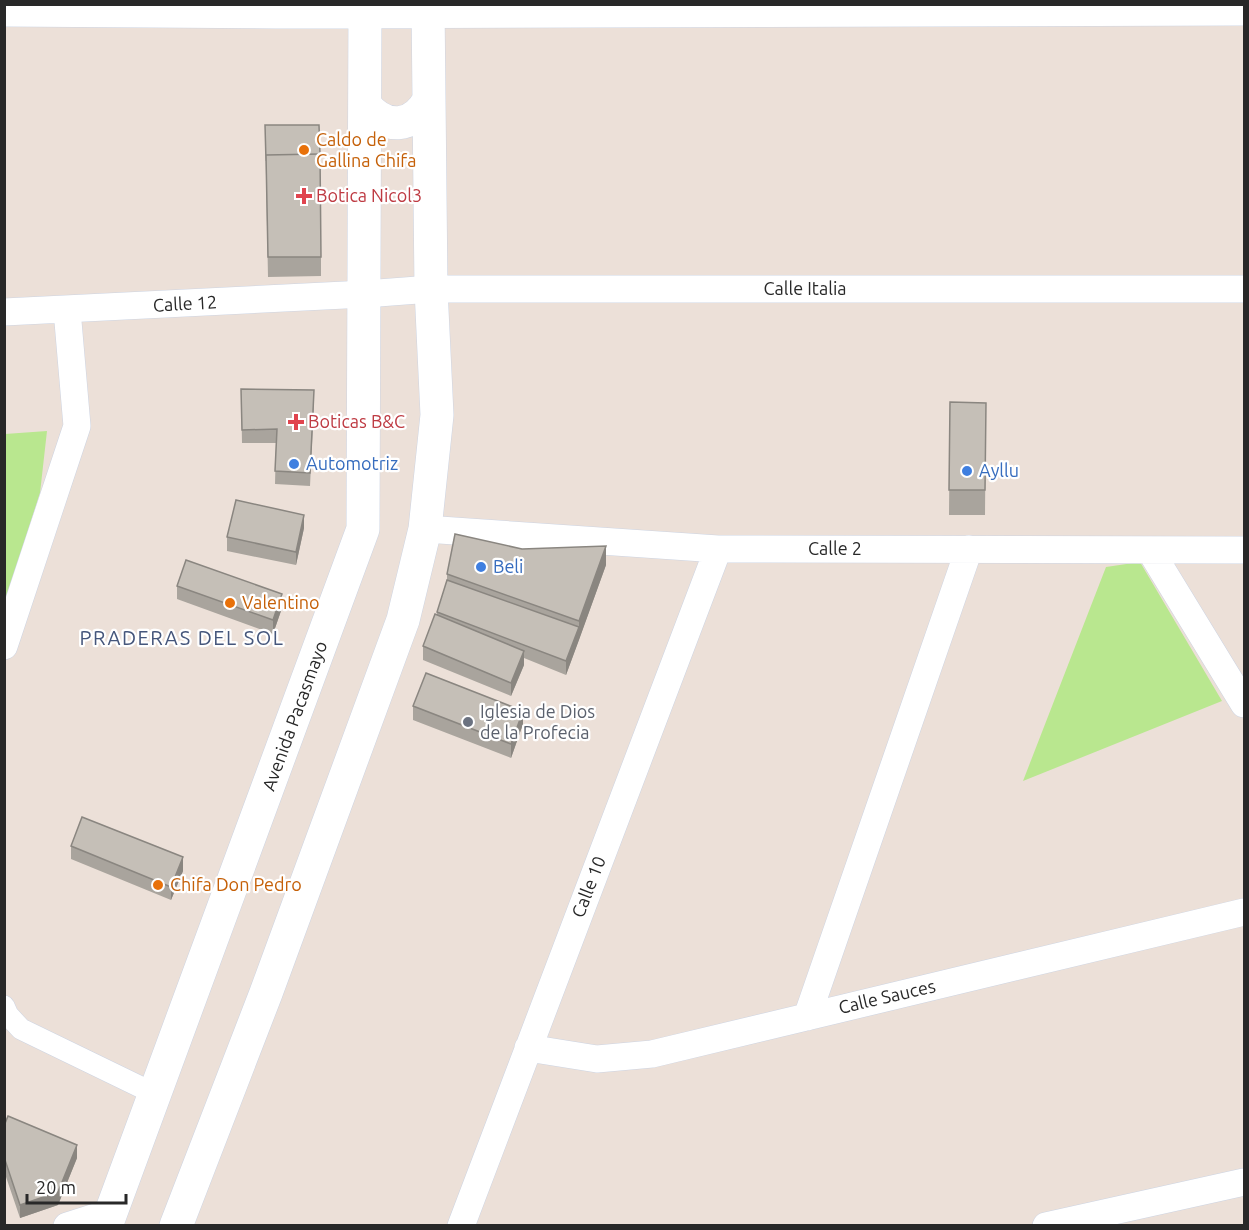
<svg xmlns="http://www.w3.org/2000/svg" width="1249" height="1230" font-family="Ubuntu,sans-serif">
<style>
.green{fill:#b9e78f}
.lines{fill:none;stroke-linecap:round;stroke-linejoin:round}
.pedestrian-casing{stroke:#cdd4e2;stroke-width:22}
.minor-casing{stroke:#cdd4e2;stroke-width:28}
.secondary-casing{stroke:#cdd4e2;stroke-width:34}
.pedestrian{stroke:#fff;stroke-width:21}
.minor{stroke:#fff;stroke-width:27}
.secondary{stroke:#fff;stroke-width:33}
.wall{fill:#a9a49d}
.shaded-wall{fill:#8a8680}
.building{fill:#c5bfb7;stroke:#8a8680;stroke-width:1.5}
.food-dot{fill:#e8710a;stroke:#fff;stroke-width:2}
.health-dot{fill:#e0444e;stroke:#fff;stroke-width:2}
.shop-dot{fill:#3f7fe0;stroke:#fff;stroke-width:2}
.worship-dot{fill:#6b7280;stroke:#fff;stroke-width:2}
.labels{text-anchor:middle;stroke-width:4.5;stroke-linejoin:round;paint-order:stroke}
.food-label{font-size:18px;fill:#c56008;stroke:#fff;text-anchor:start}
.health-label{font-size:18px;fill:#be3a42;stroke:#fff;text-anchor:start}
.street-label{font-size:18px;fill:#282828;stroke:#fff}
.shop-label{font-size:18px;fill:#366cbe;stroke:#fff;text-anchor:start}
.worship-label{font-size:18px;fill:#5b616d;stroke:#fff;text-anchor:start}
.neighbourhood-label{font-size:20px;letter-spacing:1.5px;fill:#45567b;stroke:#fff}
</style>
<rect width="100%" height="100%" fill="#ece0d8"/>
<path class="green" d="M47,431L40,493L5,602V434Z
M1140,562L1222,701L1023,781L1106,567Z"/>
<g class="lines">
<g class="pedestrian-casing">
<path id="pedestrian" d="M4,1006L8,1015L21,1029L155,1094"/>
</g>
<g class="minor-casing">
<path id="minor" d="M4,312L365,294L431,289H1244
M425,529L718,549L1244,550
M1150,550L1244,704
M4,646L77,426L67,310
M807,1017L969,549
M528,1048L597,1059L652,1054L1244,912
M67,1226L111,1212
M461,1226L718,549
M1046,1226L1244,1182"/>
</g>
<g class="secondary-casing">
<path id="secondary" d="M4,10L275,12L1244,9
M365,105C385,130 413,129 429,100
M106,1226L363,529L365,4
M176,1226L266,993L403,620L425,529L437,415L431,289L428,4"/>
</g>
<use href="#pedestrian" class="pedestrian"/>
<use href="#minor" class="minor"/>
<use href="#secondary" class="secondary"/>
</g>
<path class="wall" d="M265,125L321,257V276L268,277Z
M241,389L314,403L310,486L275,484L276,443H242Z
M950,402L986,403L985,515H949Z
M304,528L296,565L227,551V537Z
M522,549L606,565L566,675L524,658V665L511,696L423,660V646L437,615V612L447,580V574Z
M177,586L282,608L273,634L177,599Z
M413,706L523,724L511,758L413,720Z
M71,846L183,871L171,900L71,859Z
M4,1126L77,1158L58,1205L20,1218L4,1171Z"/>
<path class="shaded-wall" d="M304,515V528L296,565V552Z
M606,546V565L579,640V621Z
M282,594V608L273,634V620Z
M579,627V640L566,675V661Z
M524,651V665L511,696V683Z
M523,711V724L511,758V744Z
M183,857V871L171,900V887Z
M77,1145V1158L58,1205L20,1218V1205Z"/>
<path class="building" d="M265,125H319L320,154L266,155V161Z
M320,154L321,257H268L266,155Z
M241,389L314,390L310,473L275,471L277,429L242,430Z
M950,402L986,403L985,490H949Z
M236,500L304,515L296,552L227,537Z
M455,534L522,549L606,546L579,621L447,574Z
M186,560L282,594L273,620L177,586Z
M447,580L579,627L566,661L437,612Z
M435,614L524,651L511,683L423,646Z
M426,673L523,711L511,744L413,706Z
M82,817L183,857L171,887L71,846Z
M8,1116L77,1145L58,1192L20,1205L4,1157V1126Z"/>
<g class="food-dot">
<circle cx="304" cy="150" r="6"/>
<circle cx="230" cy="603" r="6"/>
<circle cx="158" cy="885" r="6"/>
</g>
<g class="health-dot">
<path d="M301 187h6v6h6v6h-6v6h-6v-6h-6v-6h6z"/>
<path d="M293 413h6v6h6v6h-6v6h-6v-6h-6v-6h6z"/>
</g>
<g class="shop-dot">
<circle cx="294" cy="464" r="6"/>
<circle cx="967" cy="471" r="6"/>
<circle cx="481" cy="567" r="6"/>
</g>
<circle class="worship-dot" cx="468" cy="722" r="6"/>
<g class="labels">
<g class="food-label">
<text x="316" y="146">Caldo de<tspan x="316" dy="21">Gallina Chifa</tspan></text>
<text x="242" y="609">Valentino</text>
<text x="170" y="891">Chifa Don Pedro</text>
</g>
<g class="health-label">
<text x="316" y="202">Botica Nicol3</text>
<text x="308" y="428">Boticas B&amp;C</text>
</g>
<g class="street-label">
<text x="805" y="295">Calle Italia</text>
<text transform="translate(185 304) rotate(-3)" y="6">Calle 12</text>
<text x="835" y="555">Calle 2</text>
<text transform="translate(295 716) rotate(-70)" y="6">Avenida Pacasmayo</text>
<text transform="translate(589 887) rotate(-69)" y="6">Calle 10</text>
<text transform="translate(887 997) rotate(-13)" y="6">Calle Sauces</text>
</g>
<g class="shop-label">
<text x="306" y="470">Automotriz</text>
<text x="979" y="477">Ayllu</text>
<text x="493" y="573">Beli</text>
</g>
<g class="worship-label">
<text x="480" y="718">Iglesia de Dios<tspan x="480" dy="21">de la Profecia</tspan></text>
</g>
<g class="neighbourhood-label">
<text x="182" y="645">PRADERAS DEL SOL</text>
</g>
</g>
<rect width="1249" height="1230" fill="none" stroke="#282828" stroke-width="12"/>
<path d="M27 1194v9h99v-9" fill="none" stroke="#282828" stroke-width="3"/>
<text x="36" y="1194" font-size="18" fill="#282828" stroke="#ffffff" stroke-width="4.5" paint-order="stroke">20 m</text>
</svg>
